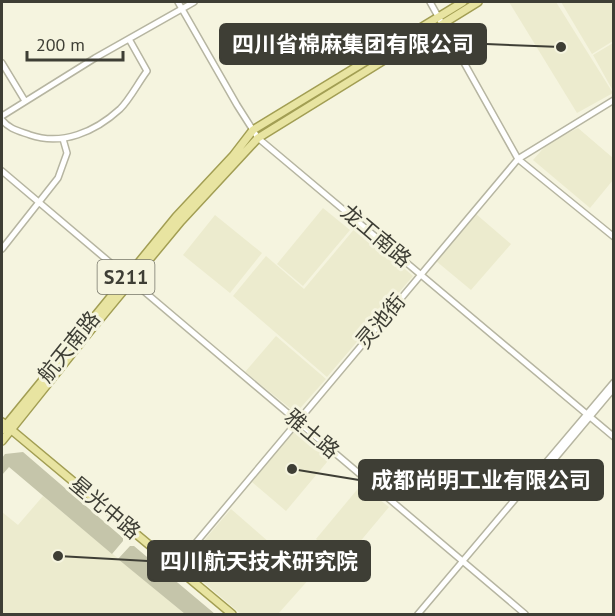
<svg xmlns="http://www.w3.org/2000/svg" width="615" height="616" font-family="'PT Sans','Noto Sans SC',sans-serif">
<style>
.built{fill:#ecebce}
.green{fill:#c5c5aa}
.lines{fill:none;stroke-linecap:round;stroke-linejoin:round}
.minor-casing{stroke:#b6b5a1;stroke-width:8}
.major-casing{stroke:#a29e53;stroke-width:10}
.minor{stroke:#fff;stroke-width:5}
.major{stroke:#e8e4a1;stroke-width:7}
.labels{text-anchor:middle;stroke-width:6;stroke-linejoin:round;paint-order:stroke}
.shield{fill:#f5f4df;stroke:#757568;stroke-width:1.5}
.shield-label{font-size:20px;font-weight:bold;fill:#3e3e35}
.street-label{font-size:21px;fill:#3e3e35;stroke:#f5f4df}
.leader{fill:none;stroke:#3e3e35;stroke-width:2}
.callout-dot{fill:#3e3e35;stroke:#f5f4df;stroke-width:2}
.callout{fill:#3e3e35;stroke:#3e3e35;stroke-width:2}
.callout-label{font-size:22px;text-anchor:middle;font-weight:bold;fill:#fff}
</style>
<rect width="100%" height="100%" fill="#f5f4df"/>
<path class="built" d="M509,2H556L613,93L577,113Z
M561,2H613V41L592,54Z
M613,43V91L593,55Z
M578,128L613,158V180L590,208L533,160L548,143Z
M323,208L350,230L303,286L277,264Z
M476,214L511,244L471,290L436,261Z
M215,215L262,253L230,293L183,255Z
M356,227L413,276L327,377L233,296L266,256L304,289Z
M276,336L326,379L296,413L245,372Z
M296,428L332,456L286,511L252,482Z
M361,485L389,507L343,562L316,539Z
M43,496L185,614H2V512L18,525Z
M231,509L310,578L278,614H241L183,565Z"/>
<path class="green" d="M23,452L123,538V541L112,554L9,467L2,475V458L5,454Z
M130,546H134L215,614H185L118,559Z"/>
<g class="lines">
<g class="minor-casing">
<path id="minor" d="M178,2L237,105L258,138L614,437
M430,2L518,159L614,237
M2,63L25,101
M2,116L95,58L194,2
M2,120C9,129 19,131 30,135C62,146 95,132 120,109C130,99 138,83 147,71L129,39
M2,171L525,614
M2,249L58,178L67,153L63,139
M552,462L614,388
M173,570L518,159L614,100
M418,614L614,382"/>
</g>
<g class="major-casing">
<path id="major" d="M2,422L232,614
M2,430L176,217L233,156L253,130L463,2
M2,441L90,331L181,221L258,138L478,2"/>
</g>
<use href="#minor" class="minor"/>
<use href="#major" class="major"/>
</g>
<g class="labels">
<rect class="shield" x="97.5" y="260" width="57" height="34" rx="4.5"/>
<g class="shield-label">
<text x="126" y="284">S211</text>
</g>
<g class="street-label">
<text transform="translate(376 236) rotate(40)" y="7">龙工南路</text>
<text transform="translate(381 321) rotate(-50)" y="7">灵池街</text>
<text transform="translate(69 347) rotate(-51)" y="7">航天南路</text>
<text transform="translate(312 434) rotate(40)" y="7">雅土路</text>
<text transform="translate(105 508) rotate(40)" y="7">星光中路</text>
</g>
</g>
<path class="leader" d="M561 47L486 44M292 469L359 480M58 556L148 561"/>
<g class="callout-dot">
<circle cx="561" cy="47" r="6"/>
<circle cx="292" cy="469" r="6"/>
<circle cx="58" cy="556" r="6"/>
</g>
<g class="callout">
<rect x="220" y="24" width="266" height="40" rx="6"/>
<rect x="359" y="460" width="244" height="40" rx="6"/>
<rect x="148" y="541" width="222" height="40" rx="6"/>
</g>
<g class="callout-label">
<text x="353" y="52">四川省棉麻集团有限公司</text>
<text x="481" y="488">成都尚明工业有限公司</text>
<text x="259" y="569">四川航天技术研究院</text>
</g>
<rect width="615" height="616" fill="none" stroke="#3e3e35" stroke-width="6"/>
<path d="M27 51v9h96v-9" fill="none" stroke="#3e3e35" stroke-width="3"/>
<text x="36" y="51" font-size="18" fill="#3e3e35" stroke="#f5f4df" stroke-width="4.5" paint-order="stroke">200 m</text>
</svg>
